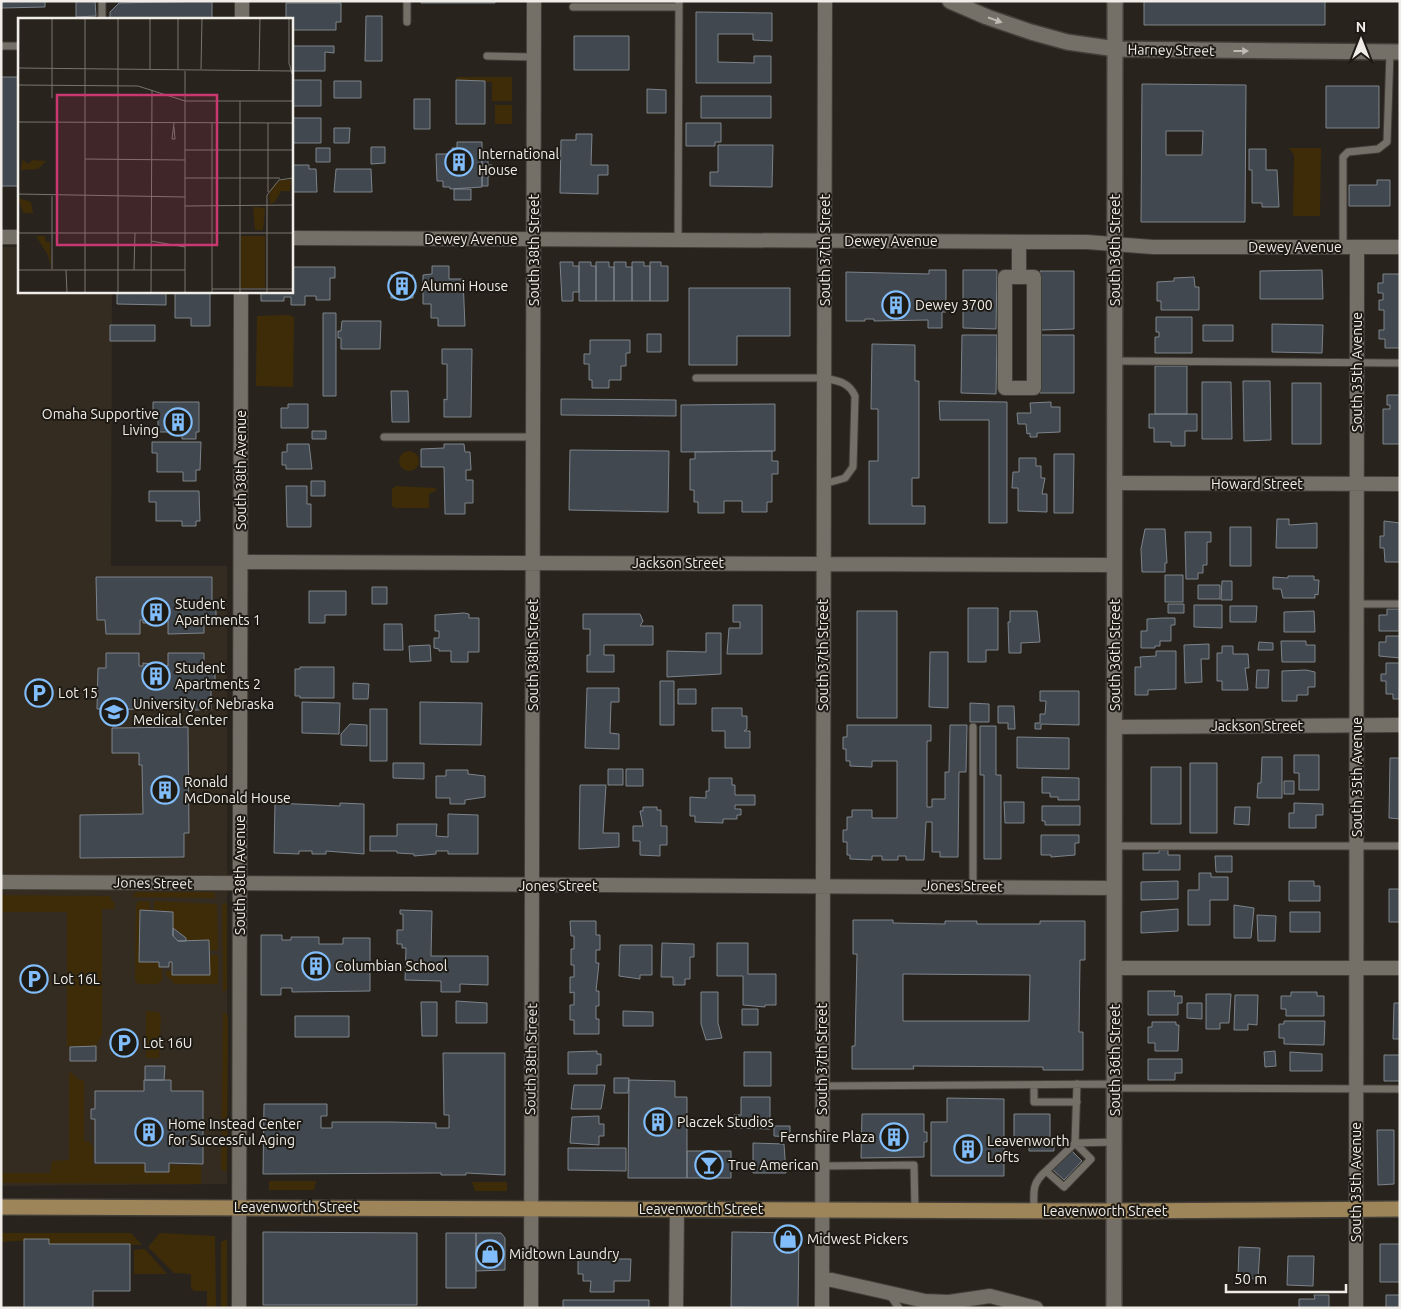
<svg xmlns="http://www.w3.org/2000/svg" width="1401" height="1309" font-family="Ubuntu,sans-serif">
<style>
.built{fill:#342c20}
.green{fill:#3e2c09}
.building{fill:#42484f;stroke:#7c838b;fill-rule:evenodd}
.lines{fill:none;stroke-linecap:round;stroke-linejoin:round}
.lane-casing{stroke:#423e38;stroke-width:9}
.street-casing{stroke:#423e38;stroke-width:16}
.secondary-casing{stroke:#423e38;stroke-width:18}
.primary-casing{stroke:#423e38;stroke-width:18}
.lane{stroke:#746f67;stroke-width:7}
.street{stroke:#746f67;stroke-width:14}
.secondary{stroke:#746f67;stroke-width:15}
.primary{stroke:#9d8459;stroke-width:15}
.oneway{fill:#bebbb4}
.labels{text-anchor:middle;stroke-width:4;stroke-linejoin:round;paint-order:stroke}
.street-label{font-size:14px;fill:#f0ede8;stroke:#1e1a14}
.poi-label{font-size:14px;fill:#f0ede8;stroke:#1e1a14;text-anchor:start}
.inset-road{fill:none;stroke:#78746e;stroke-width:1}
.view{fill:#c93870;fill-opacity:0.15;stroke:#c93870;stroke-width:2.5}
.inset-edge{fill:none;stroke:#f0ede8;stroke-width:2.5}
</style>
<rect width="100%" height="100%" fill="#28241d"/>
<path class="built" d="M1,247H19V291H112L111,566H227V1184L1,1186Z"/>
<path class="green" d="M457,77H512V101H492V82L456,80Z
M495,105H512V124H495Z
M1289,148H1321L1320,216H1293L1294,155Z
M288,315L294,317L293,387L256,386L257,316Z
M399 461a10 10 0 1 1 20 0a10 10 0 1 1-20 0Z
M396,486L435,488L437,490L429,494V508H395L392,506V489Z
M136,892H210L215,893V898L132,897Z
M1,895L110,896L112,901L115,903L114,909H102V1035L96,1046H67V912H1Z
M139,901L150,902V910H140L139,962H159V967H162V980L158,984H138L135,981L136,905Z
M154,901L217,904L218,951L209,950V940L178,941L173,936V912L154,910Z
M227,903V988L223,994L222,904Z
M210,955H218V984H175L166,975V971H172V975H210Z
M146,1011L159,1012L161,1018L159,1058H146Z
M223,1012L227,1014L228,1017L227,1172L221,1169Z
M69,1071L78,1079L84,1081V1141L90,1142V1145H93V1165H201V1184L1,1183V1173H50L52,1161L69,1160Z
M269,1181H316L314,1190H269Z
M472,1182H507V1191H475Z
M1,1233H131L142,1245L49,1244V1239L1,1242Z
M160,1233L215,1236L216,1308H207V1291H194L191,1288V1274L174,1273L148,1247Z
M227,1239V1308H221V1242Z
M143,1249H145L167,1274H134V1250Z"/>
<path class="building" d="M2,1H45V7L2,8Z
M76,1H95L96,16L76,17Z
M212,1V19H110V12L119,3Z
M421,1H495V3H421Z
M1144,1H1325V25H1144Z
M286,3H341V22H336V30H291V19H286Z
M696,12L772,13V41L753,40V34H718V62L754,63V56H771V83H696Z
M366,16H382V61H365Z
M574,36H629V70H574Z
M291,46H334V53L325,52V71H291Z
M1,77H19V186H1Z
M291,80H321V106H291Z
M456,80L485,81V124H456Z
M334,81H361V98H334Z
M1142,84L1246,85L1245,222H1141ZM1166,131H1203L1202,155H1166Z
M1326,86H1379V128H1326Z
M647,89L666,90V113H647Z
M701,96H771V118H701Z
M414,99H430V129H414Z
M291,118H321V143H291Z
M686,123H721V142H715V146H686Z
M334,128H350L349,143H334Z
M576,134H592L591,165H608V175H598V194L560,193L561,140H576Z
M457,142H482V187L450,189V187H443V181H437L436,154H453L452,148H457Z
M718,145H773L772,187L710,186V172H718Z
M371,147H385V163L371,164Z
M316,148H330V162H316Z
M1249,149H1266V170H1277L1279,207H1262V203H1252V170H1249Z
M482,155H488V165H492V176H488V186H482Z
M291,165H309V169H316L317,192H291Z
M336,169H371L372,192H334Z
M1377,180H1390V206H1349V185H1377Z
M454,189H471V200H454Z
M560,262H573V266H579V292H573V301H562Z
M579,262H591V266H596V301H579Z
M596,262H609V267H614V301H596Z
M614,262H626V267H632V301H614Z
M632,262H644V266H650V301H632Z
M650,262H661V266H668V301H650Z
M432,266H449V279H463L465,326H438V318H431V304H423V275L432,274Z
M291,267H335V278H330V300H316V296H305V305H291V297H284V301H261V291H291Z
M929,270H946V312H942V328H928V320L874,321V319H865V321H846V272L929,274Z
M963,270H997L996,329L963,328Z
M1322,270L1323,299H1260V271Z
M1040,271H1074V329L1041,330Z
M1383,274H1400V348H1385V339H1379V330H1384V310H1379V300H1383V293H1378V283H1383Z
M391,275H413V298H391Z
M1194,277L1195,287H1199V310H1161V301H1157V282L1174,281V278Z
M689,288H790V336H737V365H689Z
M117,291H166V305L117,304Z
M175,291H210V326H191V318H175Z
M323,313H336V396H323Z
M1156,317H1192V353H1155V337H1159V332H1156Z
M342,321H381L380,349H341V338H338V331H341Z
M1272,324L1323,325L1322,353L1272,352Z
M110,325H155V341H110Z
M1203,325H1233V341H1203Z
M647,334H661V352H647Z
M962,335H997L996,394L961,393Z
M1040,335H1074V393H1040Z
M590,340H630V353H626V366H621V380H609V388H592V380H589V364H584V354H590Z
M872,344L915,345V381H919V478H912V506H925V524H869V461H878V409H871Z
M442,349H472L471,417H444V399L447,400V364H442Z
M1155,366H1187V414H1155Z
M1243,381H1270L1271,440L1244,441Z
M1202,382H1231L1232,439H1202Z
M1292,383H1321V444H1292Z
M391,391H408L409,422H392Z
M1387,395H1400V444H1383V409H1390V405H1387Z
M561,399L676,400V416L561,415Z
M939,401L1007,402V523H989V420H940Z
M153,402H199V432H196V439H182V432H158V411H153Z
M1051,402V407H1060V432L1037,433V437H1030V433L1027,434L1026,424H1018L1017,413H1031L1030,403Z
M288,404H308V428H281V408H288Z
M775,404V451L681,452V405Z
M1149,414H1197V431H1185V446H1171V442H1154V428H1149Z
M312,431H326V439H312Z
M152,442H201L200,470H196V481H183V472H157V453H152Z
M287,444H309L312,469H286V465H282V452H287Z
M444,444H464L465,452H470L471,470H466V480H473V503H465V514H445L444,467H421V449L444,448Z
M570,450L669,451L668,512L569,510Z
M772,451V461H778V474H772V502H767V512H742V501H724V513H698V502H694V490H690V459H695V452Z
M1054,454H1074L1073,513H1054Z
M1019,458H1036V466H1041V478H1045L1042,494H1047V512L1018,511V488H1012L1013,472H1019Z
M311,481H325V496H311Z
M286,486H307V504H311V527H287Z
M149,491H199L200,521H196V526H182V521H156V502H149Z
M1277,519H1289V525L1317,523V548H1276Z
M1384,521L1400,523V562H1385L1384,548H1380V536H1384Z
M1230,527H1251V566H1230Z
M1145,529H1165L1167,563H1165V572H1142L1141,549Z
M1185,532H1211V542H1207V565H1203V573H1198V579H1186Z
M1165,575H1183V602H1165Z
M1288,576H1314V580H1319L1318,595L1315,594V598H1283L1281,589H1273V577L1288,578Z
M96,577H212V600H216V620H204V633L168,634V620H155V623H143V620H140V634H106L105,620H97Z
M1222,581H1232V600H1221Z
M1198,585H1220V599H1198Z
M372,587H387V604H372Z
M309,591H346V615H325V623H309Z
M1168,604H1184V613H1168Z
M733,605H762V654H727L729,628H740V622H733Z
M1194,605H1222V628L1194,627Z
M1230,606H1257L1256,622H1230Z
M968,608H998V650H986V662H968Z
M1387,609H1400V631H1379V615H1387Z
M857,611H897V718H857Z
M1010,611H1037L1040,642L1021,643V653H1009L1008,622H1010Z
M1314,611L1315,632H1284V612Z
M464,613L469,614V618H479V652H468V662H451V651H439V649L434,648V638H439V631H435V615Z
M583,614H640L643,621L640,626H653V645H604V655H614V672H587V655H590V629H583Z
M1163,618H1175V625H1171V641H1160V646H1155V648H1141V631H1147V619Z
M384,624H402L403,650H384Z
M706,633H721V674L667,677V651L706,652Z
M1386,636H1400V658L1379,656V642H1386Z
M1281,641H1306V645H1315V662H1282Z
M1259,642L1273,643V650H1258Z
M1209,644V659H1201L1202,682L1185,683L1184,645Z
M430,645L431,661L410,662L409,646Z
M1222,646H1233V654H1248L1249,668H1245L1248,690H1222V681H1217V653H1222Z
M1156,651H1176V689L1148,690V695H1135V667H1141L1140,657L1156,656Z
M930,652H948V708L929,707Z
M106,653H139V666H143V663L168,666V653H204V667H211V670H215V690H211V710L97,709L98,668H106Z
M1386,663H1400L1399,699H1393V694H1386V681H1381V674H1386Z
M300,667H334V698H300V696H295V669H300Z
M1257,670H1269L1268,688H1256Z
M1306,670L1315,672V687H1308V695H1297V701H1282V671Z
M660,681H674V725H660Z
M353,683L369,684L368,699H353Z
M587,688H619V702H611L610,733L619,734V749L585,748Z
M678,689H696V704H678Z
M1040,691H1079V725L1041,724V729H1035V723H1040V714H1045L1046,701H1040Z
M302,702L340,703L339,734L302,733Z
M420,702L482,703L481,745L420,744Z
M970,703L989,704V722H970Z
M998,706H1014L1015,729H1008V723H998Z
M712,708H742V716H747V729L744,731H750V748H725V731H712Z
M370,709H387V761H370Z
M350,724L367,725V746L341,745V734Z
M847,725H931V741H927V807H932V799H945V772H949L950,725H967L966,772H959L958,857H940V852H932V822H926L924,860H906V856H898V860H882V856H872V860L850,859V855H847V842H843V830H847V817H852V810H872V818H897V761H872V767L850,766V761H846V749H843V737H847Z
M980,726H996V775H1001V859H984V775H980Z
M188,727L189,833H184V857L80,858V815L143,814L142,765H139V753H112V728Z
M1017,737L1069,738V769L1017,768Z
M1294,755H1319V790H1299V773H1294Z
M1262,757H1282V798H1257L1258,783H1261Z
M1390,758H1400V819L1389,818Z
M393,763H424V779L393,778Z
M1190,763H1217V833H1190Z
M1151,767H1181V824H1151Z
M608,769H623V785H608Z
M626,769H643V786H626Z
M446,770H468V774L485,776V797L465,800V804H450V798H436V776H446Z
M1042,777L1079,778V800H1058V797H1050V793H1042Z
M709,778H732V785H735V795H755V805H735V809H741V815H737V819H723V823L695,822V816H690V797L706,798V791H709Z
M1284,781H1294V794H1284Z
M580,785H606L603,833H619V847L579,849Z
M1004,802H1024V823H1005Z
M275,803L340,806V803L364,804V854L326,851V854H312V851H299V854L274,853Z
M1294,803L1323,804V815H1316V828H1289V813H1294Z
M1042,806H1080V825H1045V821H1042Z
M643,807H657V810H661V826H667V845H660V856L640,855V841H633V826H643L640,811H643Z
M1235,807H1250L1249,825L1234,824Z
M448,814L478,815V854H448V851H436V854L414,856V854L397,853V851H370V836H397V824H437L436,836L448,837Z
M1041,835H1079V843H1075V855L1051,857V855H1041Z
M1159,850H1168V855H1180V870H1143V853H1159Z
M1215,856H1232V872H1216Z
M1199,873H1211V877H1228V900H1210V925H1188V890H1199Z
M1178,881V899L1141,900V882Z
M1289,881H1314V886H1320V901H1289Z
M1389,889H1400V922H1389Z
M1234,905L1254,908L1251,938H1234Z
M1178,909V931L1141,933V912Z
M140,910L173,912V936L178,941L209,940L210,975H172V962H169V967H159V962H139Z
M400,910L432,911L431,956H488V985L460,984V992H441V981L405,980L406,948H402V944H397V930H403V914H400Z
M1290,912H1320V932H1290Z
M1257,915L1276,916L1275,941H1258Z
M853,920H893V923L945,924V921H977V924H1040V921H1085V960H1080L1079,1032H1083V1070H1043V1067L913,1066L914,1069H852V1046H855L857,954H853ZM903,974L1030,975L1029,1021H903Z
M570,921H596V935H600V950H596V963H599L596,991H599V1006H596V1019H599V1034H574V1020H570V1005H574V992L570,993V977H574V965H571V949H574V936H571Z
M173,928L186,938V941H178L173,936Z
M261,935H282V940H291V937H319V944H343V938H370V991L292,992V988H281V995H261Z
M662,943L694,944V957H690V979H685V985H673V977H661Z
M717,943H748V974H776V1005H765V1007L743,1005V976H717Z
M620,945H652V975H640V979L619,976Z
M1148,991H1175L1174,996H1182V1003H1178V1015H1148Z
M701,992H718V1023L722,1038L706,1040L701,1024Z
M1291,992H1317V996H1324V1016H1286V1009H1281V996H1291Z
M1206,994H1231L1229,1023H1220V1029H1206Z
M1235,995H1258L1257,1025L1248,1024V1030H1234Z
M456,1001L487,1003V1023H456Z
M421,1002H437V1036H422Z
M1187,1003H1202V1019L1187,1018Z
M1394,1003H1400V1039H1393Z
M742,1009H758V1025H742Z
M623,1011L653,1012V1026H623Z
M295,1016H349V1037H295Z
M1284,1021H1325L1324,1045L1284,1044V1038H1279V1024H1284Z
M1152,1022H1176V1025H1179L1178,1051H1155V1043H1148V1027H1152Z
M96,1046V1061H70V1047Z
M597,1051V1054H601V1065H597V1074H568V1052Z
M1275,1051L1276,1066L1265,1067L1264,1052Z
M744,1052H771V1086H744Z
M1290,1052L1322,1054V1071H1290Z
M443,1053H505V1175L466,1173V1175H441V1173L263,1174L264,1104H327V1116H321V1128H332V1122H390L436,1123V1128H449V1115H444Z
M1384,1055H1400V1081H1384Z
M1148,1059H1182V1073H1175V1080H1148Z
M145,1066H165L164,1080H145Z
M614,1078H629L628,1093H614Z
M144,1080H171V1091H203V1164L169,1163V1172H145V1163H95V1119H91V1109H95V1091H144Z
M629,1080L675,1081V1097H687V1178H628Z
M574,1085H605L601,1109H571Z
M741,1097H770V1129L734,1128V1126H731V1118H734V1115H741Z
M947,1098L1004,1099V1176H931V1122H947Z
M862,1114H924V1132H927V1142H924V1157L861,1158Z
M1014,1114H1050V1141H1054V1151H1029V1144L1014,1145Z
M599,1116V1124H604V1136H599V1145L570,1143L572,1117Z
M774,1126H790V1137L774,1136Z
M1377,1130H1394V1184L1378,1185Z
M753,1143L784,1144L786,1173H753Z
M568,1148H626V1171L568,1170Z
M1070,1149L1082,1161L1064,1180L1052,1169Z
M687,1151H731V1178H687Z
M263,1232L417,1233V1305H263Z
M732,1232L799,1233L798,1308L731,1307Z
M446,1233H476V1288H446Z
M476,1233H501L505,1238V1270L476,1271Z
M24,1239H49V1244H130V1291H93V1308H24Z
M1380,1244H1400V1282H1380Z
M1239,1247L1260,1248L1258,1279L1238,1278Z
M1288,1256H1314L1313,1286L1287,1285Z
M578,1259H631L630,1281H614V1292H590L591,1281H583V1274H578Z
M1314,1295H1329V1308H1299V1299H1315Z
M1386,1295H1400V1308H1386Z
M563,1300H649V1308H563Z"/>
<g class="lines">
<g class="lane-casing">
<path id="lane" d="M407,1V22
M573,7H679
M102,19V1
M1,46H19
M487,56L534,57
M678,240L679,1
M1343,247V157L1348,152L1378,149L1387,142L1390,52
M1115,361L1400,363
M696,378H824C838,381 849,382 855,396L853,467L845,478L824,484
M384,437H533
M1356,604H1400
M1115,846H1400
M973,886V727
M1077,1084L1075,1143L1115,1142
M1034,1085V1102H1077
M823,1086L1115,1084
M1116,1088L1400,1089
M1075,1143L1091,1159L1064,1187L1046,1171Z
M823,1166L914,1165L915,1210
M1034,1210C1034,1192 1031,1184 1046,1171
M889,1294L899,1308"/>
</g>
<g class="street-casing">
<path id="street" d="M242,19V1
M1,237H19
M291,238L1087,242L1153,247H1400
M1005,277H1034V388H1005Z
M1019,277V242
M1114,483L1400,484
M241,562L1115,565
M1114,727L1400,725
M1,882C372,886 743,883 1114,888
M1114,968H1400
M823,1278L925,1301L949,1302L990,1296L1036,1308
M239,1308L241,291
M531,1308L534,1
M676,1308L677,1209
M822,1308L825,1
M1356,1308L1357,247"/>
</g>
<g class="secondary-casing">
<path id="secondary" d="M950,1L987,17L1031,32L1067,42L1116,49L1400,52
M1114,1308L1115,1"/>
</g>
<g class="primary-casing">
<path id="primary" d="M1,1207L1114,1211L1400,1209"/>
</g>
<use href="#lane" class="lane"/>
<use href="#street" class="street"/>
<use href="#secondary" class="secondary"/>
<use href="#primary" class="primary"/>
</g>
<defs><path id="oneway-solid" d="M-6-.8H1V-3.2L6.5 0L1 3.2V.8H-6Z" transform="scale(1.25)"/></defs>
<g class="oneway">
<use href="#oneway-solid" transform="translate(995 20) rotate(20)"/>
<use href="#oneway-solid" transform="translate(1241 51)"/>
</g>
<defs>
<g id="building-ring" transform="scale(1.4375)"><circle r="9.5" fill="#1e1a14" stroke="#81bdfa" stroke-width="1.5"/><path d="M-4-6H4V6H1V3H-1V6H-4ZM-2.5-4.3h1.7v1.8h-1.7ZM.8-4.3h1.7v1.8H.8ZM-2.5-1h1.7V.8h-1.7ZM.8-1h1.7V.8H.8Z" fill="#81bdfa"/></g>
<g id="parking-ring" transform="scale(1.4375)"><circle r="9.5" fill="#1e1a14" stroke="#81bdfa" stroke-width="1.5"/><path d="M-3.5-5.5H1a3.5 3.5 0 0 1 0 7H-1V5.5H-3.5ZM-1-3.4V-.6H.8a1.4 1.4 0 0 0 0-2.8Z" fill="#81bdfa"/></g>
<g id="university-ring" transform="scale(1.4375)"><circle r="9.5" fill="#1e1a14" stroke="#81bdfa" stroke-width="1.5"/><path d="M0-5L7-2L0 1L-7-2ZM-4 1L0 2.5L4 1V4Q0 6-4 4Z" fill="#81bdfa"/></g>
<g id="bar-ring" transform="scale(1.4375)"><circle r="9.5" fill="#1e1a14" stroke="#81bdfa" stroke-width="1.5"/><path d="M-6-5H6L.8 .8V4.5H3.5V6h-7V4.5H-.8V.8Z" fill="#81bdfa"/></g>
<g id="shop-ring" transform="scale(1.4375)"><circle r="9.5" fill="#1e1a14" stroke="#81bdfa" stroke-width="1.5"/><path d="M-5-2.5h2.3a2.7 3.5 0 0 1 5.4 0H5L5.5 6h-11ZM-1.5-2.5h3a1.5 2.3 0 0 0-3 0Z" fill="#81bdfa"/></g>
</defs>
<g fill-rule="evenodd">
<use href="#building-ring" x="459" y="162"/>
<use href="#building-ring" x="402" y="286"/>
<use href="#building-ring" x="896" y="305"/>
<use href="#building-ring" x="178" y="422"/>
<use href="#building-ring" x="156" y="612"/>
<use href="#building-ring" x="156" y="676"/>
<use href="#parking-ring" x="39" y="693"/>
<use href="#university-ring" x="114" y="712"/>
<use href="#building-ring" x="165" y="790"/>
<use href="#building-ring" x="316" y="966"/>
<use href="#parking-ring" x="34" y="979"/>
<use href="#parking-ring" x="124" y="1043"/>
<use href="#building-ring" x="658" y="1122"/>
<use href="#building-ring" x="149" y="1132"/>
<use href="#building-ring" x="894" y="1137"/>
<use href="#building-ring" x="968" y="1149"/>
<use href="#bar-ring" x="709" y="1165"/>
<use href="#shop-ring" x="788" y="1239"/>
<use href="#shop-ring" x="490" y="1254"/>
</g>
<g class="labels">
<g class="street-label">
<text transform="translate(1171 50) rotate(1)" y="5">Harney Street</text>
<text x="471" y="244">Dewey Avenue</text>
<text x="891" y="246">Dewey Avenue</text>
<text x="1295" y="252">Dewey Avenue</text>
<text transform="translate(534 250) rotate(-90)" y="5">South 38th Street</text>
<text transform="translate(825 250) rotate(-90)" y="5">South 37th Street</text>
<text transform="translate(1115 250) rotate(-90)" y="5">South 36th Street</text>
<text transform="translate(1357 372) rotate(-90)" y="5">South 35th Avenue</text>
<text transform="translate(241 470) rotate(-90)" y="5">South 38th Avenue</text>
<text x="1257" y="489">Howard Street</text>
<text x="678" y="568">Jackson Street</text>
<text transform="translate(533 655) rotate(-90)" y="5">South 38th Street</text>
<text transform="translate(823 655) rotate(-90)" y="5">South 37th Street</text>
<text transform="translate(1115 655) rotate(-90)" y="5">South 36th Street</text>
<text x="1257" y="731">Jackson Street</text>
<text transform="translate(1357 777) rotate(-90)" y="5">South 35th Avenue</text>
<text transform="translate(240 875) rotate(-90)" y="5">South 38th Avenue</text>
<text transform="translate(153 883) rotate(1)" y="5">Jones Street</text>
<text x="558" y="891">Jones Street</text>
<text transform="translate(963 886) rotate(1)" y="5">Jones Street</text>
<text transform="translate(531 1059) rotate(-89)" y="5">South 38th Street</text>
<text transform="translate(822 1059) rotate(-90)" y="5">South 37th Street</text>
<text transform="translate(1115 1060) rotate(-90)" y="5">South 36th Street</text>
<text transform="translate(1356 1182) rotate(-90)" y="5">South 35th Avenue</text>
<text x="296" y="1212">Leavenworth Street</text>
<text x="701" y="1214">Leavenworth Street</text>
<text x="1105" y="1216">Leavenworth Street</text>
</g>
<g class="poi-label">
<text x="478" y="159">International<tspan x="478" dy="16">House</tspan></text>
<text x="421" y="291">Alumni House</text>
<text x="915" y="310">Dewey 3700</text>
<text x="159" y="419" text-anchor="end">Omaha Supportive<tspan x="159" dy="16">Living</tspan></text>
<text x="175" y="609">Student<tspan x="175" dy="16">Apartments 1</tspan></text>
<text x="175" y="673">Student<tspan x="175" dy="16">Apartments 2</tspan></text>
<text x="58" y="698">Lot 15</text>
<text x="133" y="709">University of Nebraska<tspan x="133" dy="16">Medical Center</tspan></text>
<text x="184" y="787">Ronald<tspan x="184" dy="16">McDonald House</tspan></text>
<text x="335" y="971">Columbian School</text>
<text x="53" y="984">Lot 16L</text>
<text x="143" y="1048">Lot 16U</text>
<text x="677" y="1127">Placzek Studios</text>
<text x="168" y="1129">Home Instead Center<tspan x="168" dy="16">for Successful Aging</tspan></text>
<text x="875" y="1142" text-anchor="end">Fernshire Plaza</text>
<text x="987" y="1146">Leavenworth<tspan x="987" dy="16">Lofts</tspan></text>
<text x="728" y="1170">True American</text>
<text x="807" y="1244">Midwest Pickers</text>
<text x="509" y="1259">Midtown Laundry</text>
</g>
</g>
<g transform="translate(18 18)">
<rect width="275" height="275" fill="#28241d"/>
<path d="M4,142L11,146L14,142L28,143L20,151L3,152ZM264,162H273L272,173H263L257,184L252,186L251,177L257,166ZM0,180L13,184L15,195H7L3,200L6,196ZM235,189L247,190L245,212H237ZM18,218H27V223L32,224L33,249L30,237ZM223,218H247V270H223Z" fill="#3e2c09"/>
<path class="inset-road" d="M132,0V51M271,0V45L275,59M0,50L275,53M160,51V0M183,51L184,0M241,53L242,0M0,67L120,68L167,83H275M34,80V0M0,104L275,105M250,105V174M156,109L157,121H154L156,105M0,122L1,0M167,132H275M67,141L167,142M167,160H262M0,176L167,179M34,178V251M167,188L275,187M0,215H275M133,223L167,229M0,252H167M48,252L49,275M116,252L117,215M194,271H275M0,275V201M67,275V0M100,275V0M133,275L134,72M167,275V53M194,275V105M222,275V83M249,275V177L261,162L275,160"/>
<path class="view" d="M39,77H199V227H39Z"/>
<rect width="275" height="275" class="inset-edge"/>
</g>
<rect width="1401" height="1309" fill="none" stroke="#f0ede8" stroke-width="5"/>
<g transform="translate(1361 40)" stroke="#1e1a14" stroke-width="4" paint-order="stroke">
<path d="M0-4L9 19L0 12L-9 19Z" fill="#f0ede8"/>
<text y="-8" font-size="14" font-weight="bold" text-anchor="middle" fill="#f0ede8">N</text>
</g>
<path d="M1226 1284v8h120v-8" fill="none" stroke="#f0ede8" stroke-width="2.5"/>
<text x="1234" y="1284" font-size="15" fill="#f0ede8" stroke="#1e1a14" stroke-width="4" paint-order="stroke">50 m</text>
</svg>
